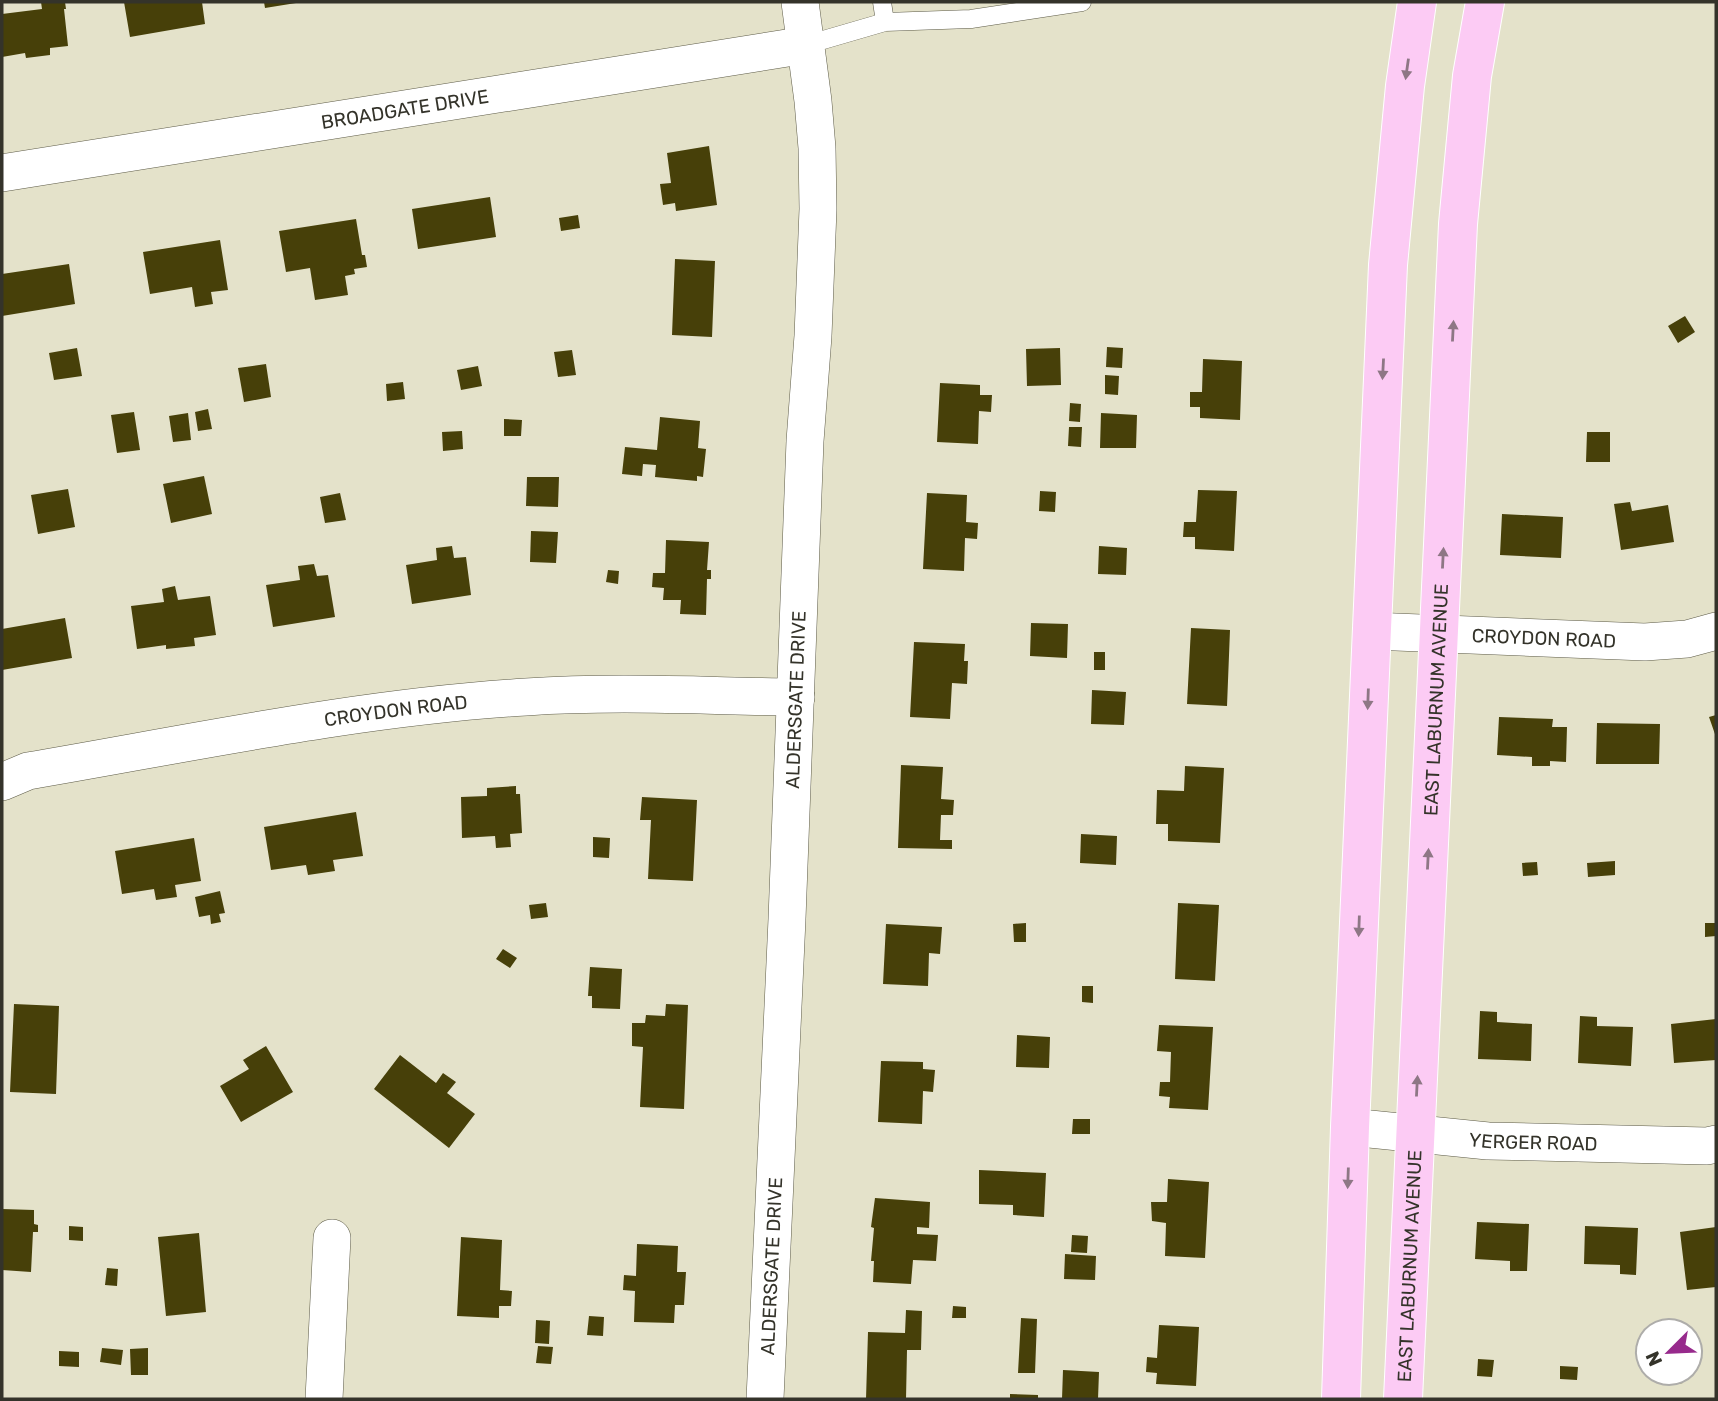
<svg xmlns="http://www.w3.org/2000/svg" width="1718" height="1401" font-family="Rubik,sans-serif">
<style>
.building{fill:#474009}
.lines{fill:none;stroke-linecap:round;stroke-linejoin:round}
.service-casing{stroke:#5d5b47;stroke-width:19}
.minor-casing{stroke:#5d5b47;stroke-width:38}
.primary-casing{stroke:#fff;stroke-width:40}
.service{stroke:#fff;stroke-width:18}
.minor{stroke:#fff;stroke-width:37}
.primary{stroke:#fccbf4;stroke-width:38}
.oneway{fill:#8e7785}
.labels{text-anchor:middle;stroke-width:7;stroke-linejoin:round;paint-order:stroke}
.street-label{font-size:19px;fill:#34332a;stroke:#fff}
</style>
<rect width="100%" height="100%" fill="#e4e2ca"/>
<path class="building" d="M41,2H65L66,9H64L68,46L50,48V55L26,58L25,53L2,57V14L42,9Z
M124,2H202L205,24L130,37Z
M264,2H296V3L265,8Z
M709,146L717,205L676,211L675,203L663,205L660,184L671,183L667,153Z
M490,197L496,237L418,249L412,209Z
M578,215L580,228L561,231L559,218Z
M356,219L362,255H365L367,267L354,269L355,274L345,276L348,295L315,300L310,268L286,272L279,231Z
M220,240L228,290L211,292L213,304L195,307L192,287L150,294L143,252Z
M675,259L715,261L712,337L672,335Z
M69,264L75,304L2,316V274Z
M1685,316L1695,332L1678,343L1668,326Z
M1107,347L1123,348L1122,368L1106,367Z
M77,348L82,376L54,380L49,353Z
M1060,348L1061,385L1027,386L1026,349Z
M572,350L576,375L558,377L554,352Z
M1203,359L1242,361L1240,420L1200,418V407H1190V392H1202Z
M266,364L271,397L244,402L238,368Z
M478,366L482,386L461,390L457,370Z
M1105,375L1119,376L1118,395L1105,394Z
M403,382L405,399L387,401L386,384Z
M940,383L980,385V395H992L991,412L979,411L978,444L937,442Z
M1070,403L1081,404L1080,422L1069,421Z
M208,409L212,429L198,431L195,412Z
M134,412L140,450L117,453L111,415Z
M188,413L191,440L173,442L169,416Z
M1101,413L1137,415L1136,448H1100Z
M660,417L700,421L698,448L706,449L703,477L697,476V481L655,477L656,465L643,464L642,476L622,474L625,447L657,450Z
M504,419L522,420L521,436H504Z
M1069,427H1082L1081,447L1068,446Z
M462,431L463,449L443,451L442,432Z
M1587,432H1610V462H1586Z
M204,476L212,514L171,523L163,484Z
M527,477H559L558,507L526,506Z
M68,489L75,527L38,534L31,495Z
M1198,490L1237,491L1234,551L1195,549V537H1183L1184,522H1196Z
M1040,491L1056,492L1055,512L1039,511Z
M340,493L346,520L325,523L320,497Z
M927,493L967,495L966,522L978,523L977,539L965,538L964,571L923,569Z
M1630,502L1632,511L1668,505L1674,542L1621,550L1614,504Z
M1502,514L1563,517L1561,558L1500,555Z
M531,531L558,532L556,563L530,562Z
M666,540L709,542L707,570H711V579H707L706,615L680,614L681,600H663L664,588L652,587L653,573H665Z
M452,546L454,558L466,557L471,595L412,604L406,565L437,560L436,548Z
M1099,546L1127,548L1126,575L1098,574Z
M314,564L317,576L328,575L335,617L273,627L266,585L300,580L298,566Z
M608,570L619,571L618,584L606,582Z
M175,586L178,600L210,596L216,635L194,638L195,646L166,649V645L137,649L131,606L164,602L162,589Z
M65,618L72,658L2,670V629Z
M1031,623L1068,624L1067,658L1030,656Z
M1191,628L1230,630L1227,706L1187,704Z
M914,642L965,644L964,661H968L967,684L952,683L950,719L910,717Z
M1094,652H1105V670H1094Z
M1092,690L1126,692L1124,725L1091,724Z
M1716,715V737L1709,717Z
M1499,717L1553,719L1552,727H1567L1566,762L1550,761V766H1532V757L1497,755Z
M1597,723L1660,724L1659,764H1596Z
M901,765L943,767L941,799L954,800L953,815H941L940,840H952V849L898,848Z
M1185,766L1224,768L1220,843L1168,841V824H1156L1157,790L1184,791Z
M516,786V794H520L522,833L510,834L511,847L496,848L495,836L462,838L461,797L487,796V788Z
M642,797L697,800L693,881L648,879L651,820H640Z
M356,812L363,856L333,860L335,871L308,875L306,865L271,870L264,827Z
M1081,834L1117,836L1116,865L1080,863Z
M593,837L610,838L609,858L593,857Z
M194,838L201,881L175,885L177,897L156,900L154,889L122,894L115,851Z
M1615,861V875L1588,877L1587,863Z
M1537,862L1538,875L1523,876L1522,863Z
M220,891L225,913L219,914L221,922L211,924L210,915L199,917L195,897Z
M546,903L548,917L531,919L529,905Z
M1178,903L1219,905L1215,981L1175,979Z
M1026,923V942H1014L1013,924Z
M1705,923H1716V936L1705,937Z
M886,924L942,927L940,954L929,953L928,986L883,984Z
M503,949L517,958L510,968L496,959Z
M590,967L622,969L620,1009L592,1008V996H588Z
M1082,986H1093V1003L1082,1002Z
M14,1004L59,1006L56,1094L10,1092Z
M666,1004L688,1005L684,1109L640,1107L643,1047L632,1046V1023H645L646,1015L665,1016Z
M1480,1011L1497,1012V1022L1532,1024L1531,1061L1478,1059Z
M1580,1016L1597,1017V1026L1633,1027L1631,1066L1578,1063Z
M1716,1019V1060L1674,1063L1671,1024Z
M1159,1025L1213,1027L1208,1110L1169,1108L1170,1097L1159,1096L1160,1082H1170L1171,1052L1157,1051Z
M1017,1035L1050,1037L1049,1068L1016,1067Z
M266,1046L293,1092L241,1122L220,1086L249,1069L243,1060Z
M400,1055L436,1083L443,1073L456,1082L447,1093L475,1114L449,1148L374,1089Z
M881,1061L923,1062V1069L935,1070L933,1092L923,1091L922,1124L878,1122Z
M1073,1119H1090V1134H1072Z
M979,1170L1046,1173L1044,1217L1013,1215V1205L979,1204Z
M1168,1179L1209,1182L1205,1258L1165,1256L1166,1223L1152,1221L1151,1202H1167Z
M875,1198L930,1202L929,1228L917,1227V1234L938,1235L936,1261L913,1260L911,1284L873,1282L874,1261H871L874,1228L871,1227Z
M2,1209L34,1210V1224L38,1225V1232H33L31,1272L2,1270Z
M1477,1222L1529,1224L1527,1271H1510V1261L1475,1259Z
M69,1226L83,1227V1241L69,1240Z
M1585,1226L1638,1228L1636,1275L1620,1274V1265L1584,1264Z
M1716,1227V1287L1687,1290L1680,1232Z
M199,1233L206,1312L166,1316L158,1237Z
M1072,1235L1088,1236L1087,1253L1071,1252Z
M461,1237L502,1240L500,1290L512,1291L511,1306H499V1318L457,1316Z
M637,1244L678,1246L677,1272H686L684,1305H675L674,1323L634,1322L635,1291L623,1290L624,1275L636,1276Z
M1065,1254L1096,1256L1095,1280L1064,1279Z
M107,1268L118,1269L117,1286L105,1285Z
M953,1306L966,1307V1318H952Z
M906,1310L922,1311L921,1350H907L906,1399H866L868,1332L905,1333Z
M589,1316L604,1317L603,1336L587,1335Z
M1021,1318L1037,1319L1035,1373H1018Z
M536,1320L550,1321L549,1344L535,1343Z
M1159,1325L1199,1327L1196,1386L1156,1384L1157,1373L1146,1372L1147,1357L1157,1358Z
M538,1346L553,1347L551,1364L536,1363Z
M102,1348L123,1350L121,1365L100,1362Z
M148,1348V1375H131L130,1349Z
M59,1351L79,1352V1367L59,1366Z
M1478,1359L1494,1360L1492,1377L1477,1376Z
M1560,1366L1578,1367L1577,1380L1560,1379Z
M1063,1370L1099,1372L1098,1399H1062Z
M1667,1373H1682L1683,1383L1669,1385Z
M1010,1394L1038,1395V1399H1010Z"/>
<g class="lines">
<g class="service-casing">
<path id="service" d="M882,2L885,22
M806,45L885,22L971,19L1082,2"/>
</g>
<g class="minor-casing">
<g id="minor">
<path id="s1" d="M2,173L806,45"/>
<path id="s2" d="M1371,631L1645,642L1687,639L1716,631"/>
<path id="s3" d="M2,782L28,771C192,743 360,707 526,697C616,691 706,696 796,697"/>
<path id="s4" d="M1350,1127L1488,1141L1707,1146L1716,1144"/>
<path d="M324,1399L332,1238"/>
<path id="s5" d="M765,1399L787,919L805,441L813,336L818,209L817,148L813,101L800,2"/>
</g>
</g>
<g class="primary-casing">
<g id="primary">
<path d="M1341,1399L1350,1127L1388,265L1405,86L1417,2"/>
<path id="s6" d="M1403,1399L1458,224L1472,76L1485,2"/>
</g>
</g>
<use href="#service" class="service"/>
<use href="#minor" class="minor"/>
<use href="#primary" class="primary"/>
</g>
<defs><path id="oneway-solid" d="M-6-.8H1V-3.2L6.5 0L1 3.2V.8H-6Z" transform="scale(1.75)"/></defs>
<g class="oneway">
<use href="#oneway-solid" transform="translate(1407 69) rotate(98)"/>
<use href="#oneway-solid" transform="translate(1453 331) rotate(-87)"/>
<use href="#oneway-solid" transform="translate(1383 369) rotate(93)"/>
<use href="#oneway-solid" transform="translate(1443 558) rotate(-87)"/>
<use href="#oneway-solid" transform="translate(1368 699) rotate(92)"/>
<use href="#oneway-solid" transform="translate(1428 859) rotate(-87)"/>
<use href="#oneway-solid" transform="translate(1359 926) rotate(92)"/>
<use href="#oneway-solid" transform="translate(1417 1086) rotate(-87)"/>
<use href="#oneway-solid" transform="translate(1348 1178) rotate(92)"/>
</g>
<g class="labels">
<g class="street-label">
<text dy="7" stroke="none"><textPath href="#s1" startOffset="408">BROADGATE DRIVE</textPath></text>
<text dy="7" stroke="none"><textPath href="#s2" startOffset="173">CROYDON ROAD</textPath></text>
<text dy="7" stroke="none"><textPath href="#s5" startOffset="700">ALDERSGATE DRIVE</textPath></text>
<text dy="7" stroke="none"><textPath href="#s6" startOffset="700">EAST LABURNUM AVENUE</textPath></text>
<text dy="7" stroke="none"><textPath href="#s3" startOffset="401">CROYDON ROAD</textPath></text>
<text dy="7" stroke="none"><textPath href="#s4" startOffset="184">YERGER ROAD</textPath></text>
<text dy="7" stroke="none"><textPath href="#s5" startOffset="133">ALDERSGATE DRIVE</textPath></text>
<text dy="7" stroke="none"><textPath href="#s6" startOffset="133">EAST LABURNUM AVENUE</textPath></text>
</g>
</g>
<rect width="1718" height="1401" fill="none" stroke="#34332a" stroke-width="7"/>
<g transform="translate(1669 1352) rotate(246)"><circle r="33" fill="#ffffff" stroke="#aeadaa" stroke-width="2"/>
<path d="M0-5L12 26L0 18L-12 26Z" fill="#972a8c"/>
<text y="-10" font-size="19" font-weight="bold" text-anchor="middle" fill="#34332a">N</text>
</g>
</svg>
